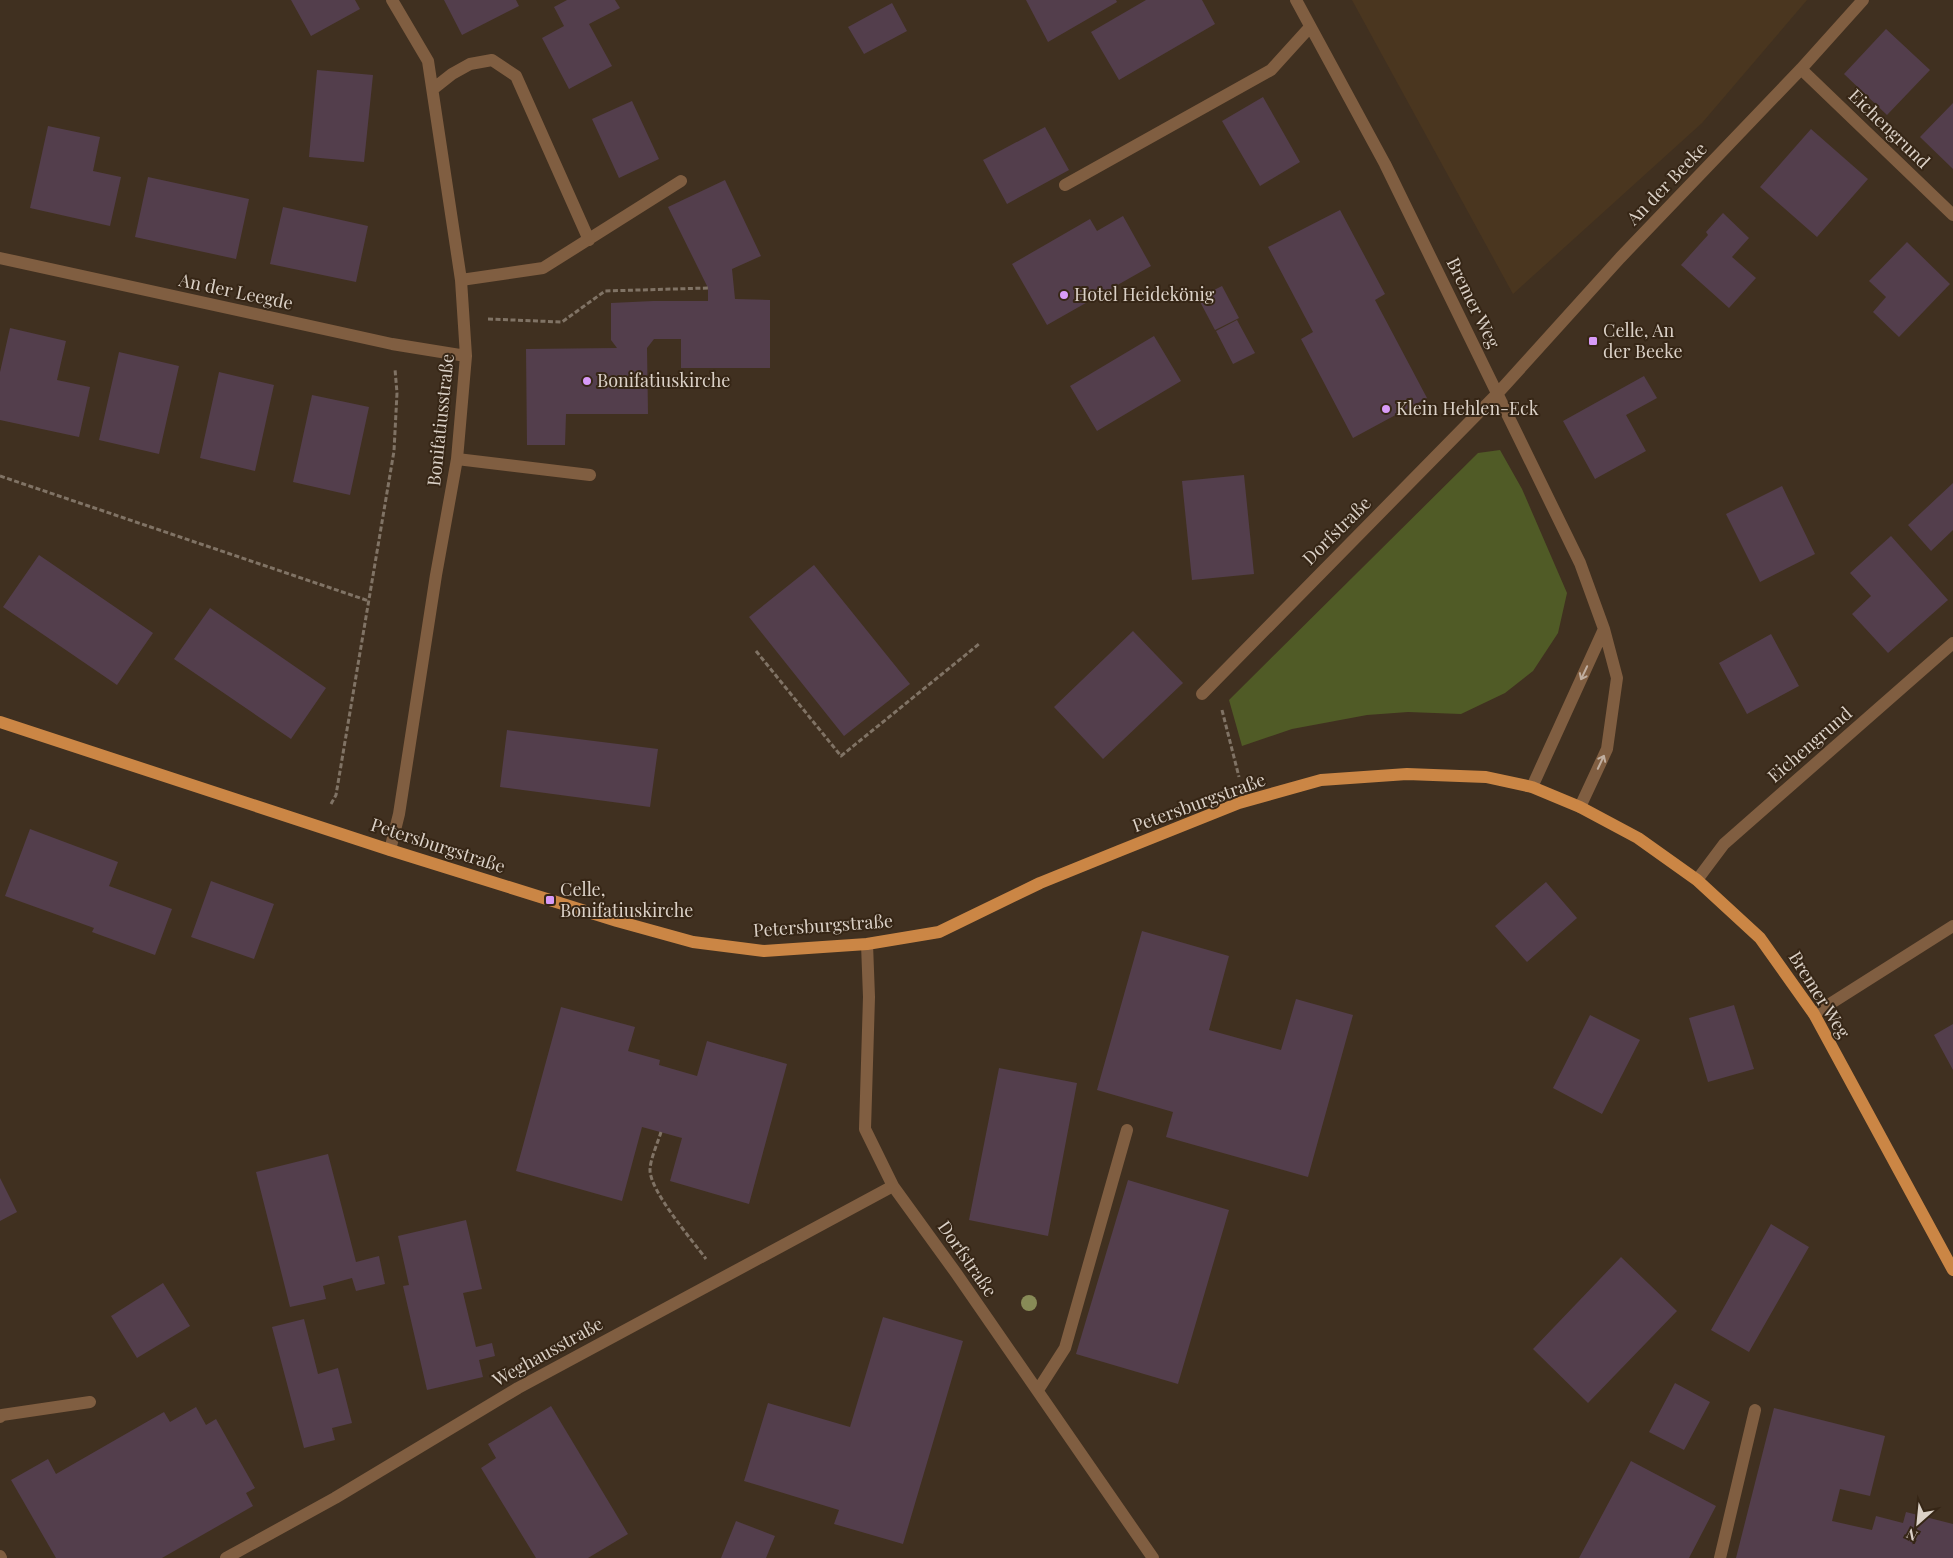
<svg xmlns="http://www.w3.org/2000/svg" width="1953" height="1558" font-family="'Playfair Display',serif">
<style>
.built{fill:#4a361f}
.green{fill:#505b26}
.building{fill:#533e4c}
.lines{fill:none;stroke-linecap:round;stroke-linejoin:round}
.path{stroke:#807365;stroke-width:3;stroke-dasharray:5 2.5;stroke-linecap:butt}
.minor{stroke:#805e41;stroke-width:12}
.major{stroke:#cb8645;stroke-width:12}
.tree{fill:#888b57}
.oneway{stroke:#c0ae9f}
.poi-dot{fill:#d89bf8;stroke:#362616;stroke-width:2}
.labels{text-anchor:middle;stroke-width:4;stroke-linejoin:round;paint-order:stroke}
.street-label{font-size:18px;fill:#dbd1c7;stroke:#362616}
.poi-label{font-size:18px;fill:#dbd1c7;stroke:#362616;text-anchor:start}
</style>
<rect width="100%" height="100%" fill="#403020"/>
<path class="built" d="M1352,0H1807L1702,123L1513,294Z"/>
<path class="green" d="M1500,450L1522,489L1567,593L1558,633L1533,671L1505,693L1461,714L1408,712L1367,715L1292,729L1242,746L1229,700L1478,453Z"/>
<path class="building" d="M291,0H355L360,9L311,36Z
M444,0H516L519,6L462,35Z
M567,0H615L620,8L589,24L612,66L569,89L542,38L564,26L554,7Z
M1026,0H1116L1117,2L1048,42Z
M1146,0H1202L1215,24L1119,80L1091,32Z
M892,3L907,31L864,54L848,27Z
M1886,29L1930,70L1887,115L1844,74Z
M317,70L373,75L364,162L309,157Z
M1263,97L1300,162L1260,186L1222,121Z
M632,101L659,159L619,178L592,119Z
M1953,103V169L1920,137Z
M48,126L100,137L93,171L121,177L110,226L30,208Z
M1045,127L1069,170L1007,204L983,160Z
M1811,129L1868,179L1817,237L1760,187Z
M148,177L249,199L236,259L135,237Z
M725,180L761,256L732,269L735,299L770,300V368H681V339H654L647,348L648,414H566L565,445H527L526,349L617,348L611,340V303L653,301H708V288L668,207Z
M283,207L368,226L356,282L270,264Z
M1340,210L1385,294L1375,300L1427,398L1353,438L1301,339L1313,332L1268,247Z
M1723,213L1749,238L1732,257L1756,278L1729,308L1681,265L1708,235L1706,232Z
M1123,216L1151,266L1047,325L1012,264L1090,219L1097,231Z
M1907,242L1950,284L1899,337L1873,312L1886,297L1869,281Z
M1222,286L1239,318L1215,330L1198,298Z
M1237,320L1255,353L1233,364L1216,331Z
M10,328L66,341L57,380L90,387L79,437L0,420V372Z
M1154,336L1181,381L1097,431L1070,386Z
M119,352L179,366L159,454L99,440Z
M219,372L274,385L255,471L200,458Z
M1644,376L1657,398L1626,415L1646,451L1595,479L1563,421Z
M312,395L369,407L350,495L293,482Z
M1244,475L1254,574L1192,580L1182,481Z
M1953,483V530L1931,551L1908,525Z
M1782,486L1815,554L1760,582L1726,514Z
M1891,536L1948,600L1888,653L1852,614L1871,596L1850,573Z
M39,555L153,633L117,685L3,607Z
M814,565L910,684L844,736L749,617Z
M210,608L326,688L291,739L174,659Z
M1133,631L1183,683L1103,759L1054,707Z
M1771,634L1799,686L1747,714L1719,663Z
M507,730L658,749L650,807L500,787Z
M30,829L118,862L109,886L172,909L155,955L92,932L94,928L5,896Z
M211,881L274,904L254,959L191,937Z
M1546,882L1577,918L1527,962L1495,926Z
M1142,931L1229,956L1209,1030L1281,1050L1296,999L1353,1015L1308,1177L1166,1137L1173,1112L1097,1090Z
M1734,1005L1754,1069L1708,1082L1689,1018Z
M561,1007L635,1027L628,1051L660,1060L659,1065L697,1076L707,1041L787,1064L749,1204L670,1181L682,1138L642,1127L622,1201L516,1171Z
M1590,1015L1640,1040L1602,1114L1553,1088Z
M1953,1024V1070L1934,1035Z
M999,1068L1077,1083L1048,1236L969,1220Z
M328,1154L356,1262L379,1256L385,1284L356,1291L352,1278L323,1286L326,1299L290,1307L256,1172Z
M0,1178L17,1212L0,1221Z
M1128,1180L1229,1210L1178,1384L1076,1354Z
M466,1220L482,1289L463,1293L476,1347L492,1343L495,1356L479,1360L483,1377L427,1390L403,1286L409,1285L398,1236Z
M1771,1224L1809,1247L1749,1352L1711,1330Z
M1621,1257L1677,1311L1588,1403L1533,1349Z
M163,1283L190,1326L137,1358L111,1316Z
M883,1317L963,1341L903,1544L834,1524L839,1510L744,1481L768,1403L850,1427Z
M304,1319L318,1374L338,1368L352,1423L332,1428L335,1440L304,1448L272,1327Z
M1675,1383L1710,1402L1684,1450L1649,1432Z
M551,1406L628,1534L588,1558H536L481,1468L496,1458L488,1444Z
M196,1407L206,1425L216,1419L255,1488L246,1493L253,1506L162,1558H56L11,1480L48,1459L56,1474L164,1412L170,1422Z
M1774,1408L1885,1436L1870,1496L1840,1489L1832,1521L1872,1530L1876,1516L1903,1523L1906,1512L1953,1524V1558H1736Z
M1631,1461L1716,1506L1689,1558H1579Z
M736,1521L775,1536L766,1558H721Z"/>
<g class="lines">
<path class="path" d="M488,319L562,322L605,291L708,288
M0,476L369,601
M756,651L841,756L979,644
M1222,710L1239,777
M331,804L336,795L394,451L397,393L395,369
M661,1132C658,1142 650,1160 650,1170C650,1191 692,1240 706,1259"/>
<path class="minor" d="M1296,0L1385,164L1580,563L1604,629L1617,678L1607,749L1580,807
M1801,69L1953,215
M433,89L452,74L470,64L492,60L516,76L589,240
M1065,185L1271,70L1310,27
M0,258L392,344L466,356
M461,280L543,268L681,181
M457,459L590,475
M1202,694L1497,394L1620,258L1801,69L1863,0
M1532,787L1604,629
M390,850L399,814L436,575L457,459L466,356L461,280L428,61L392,0
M1697,880L1724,844L1953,643
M867,944L869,997L865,1129L893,1186L956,1273L1153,1558
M1814,1014L1953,926
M1038,1390L1065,1348L1127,1130
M0,1417L2,1415L90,1402
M0,1556L1,1558
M226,1558L335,1498L518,1388L893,1186
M1720,1558L1755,1410"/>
<path class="major" d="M0,722L390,850L617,921L693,942L764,951L867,944L939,932L1040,883L1119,851L1239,803L1321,780L1407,774L1486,777L1532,787L1580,807L1638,838L1697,880L1760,938L1814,1014L1953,1270"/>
</g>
<circle class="tree" cx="1029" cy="1303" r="8"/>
<defs><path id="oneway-shaft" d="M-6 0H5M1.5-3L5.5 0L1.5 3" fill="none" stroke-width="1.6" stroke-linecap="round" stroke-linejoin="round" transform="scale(1.25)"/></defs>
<g class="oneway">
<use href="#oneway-shaft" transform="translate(1584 673) rotate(115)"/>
<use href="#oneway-shaft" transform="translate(1601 762) rotate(-65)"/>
</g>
<g class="poi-dot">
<circle cx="1064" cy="295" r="5"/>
<rect x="1588" y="336" width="10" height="10" rx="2.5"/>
<circle cx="587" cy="381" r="5"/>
<circle cx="1386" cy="409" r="5"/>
<rect x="545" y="895" width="10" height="10" rx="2.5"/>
</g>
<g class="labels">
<g class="street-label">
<text transform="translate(1889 129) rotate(44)" y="6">Eichengrund</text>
<text transform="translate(1667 184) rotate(-46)" y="6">An der Beeke</text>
<text transform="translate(236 292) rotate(12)" y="6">An der Leegde</text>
<text transform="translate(1473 303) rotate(64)" y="6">Bremer Weg</text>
<text transform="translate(441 420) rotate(-84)" y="6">Bonifatiusstraße</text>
<text transform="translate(1337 531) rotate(-45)" y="6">Dorfstraße</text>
<text transform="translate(1810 745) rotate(-41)" y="6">Eichengrund</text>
<text transform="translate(1199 803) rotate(-20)" y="6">Petersburgstraße</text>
<text transform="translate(438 846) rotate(18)" y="6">Petersburgstraße</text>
<text transform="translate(823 926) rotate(-4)" y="6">Petersburgstraße</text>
<text transform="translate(1819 995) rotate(58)" y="6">Bremer Weg</text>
<text transform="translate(967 1259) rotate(55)" y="6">Dorfstraße</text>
<text transform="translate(548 1352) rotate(-29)" y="6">Weghausstraße</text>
</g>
<g class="poi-label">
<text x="1074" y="301">Hotel Heidekönig</text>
<text x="1603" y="337">Celle, An<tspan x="1603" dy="21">der Beeke</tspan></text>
<text x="597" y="387">Bonifatiuskirche</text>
<text x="1396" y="415">Klein Hehlen-Eck</text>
<text x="560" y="896">Celle,<tspan x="560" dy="21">Bonifatiuskirche</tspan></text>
</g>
</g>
<g transform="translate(1918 1523) rotate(207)" stroke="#362616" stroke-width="4" paint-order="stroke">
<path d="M0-4L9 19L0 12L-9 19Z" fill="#dbd1c7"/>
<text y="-8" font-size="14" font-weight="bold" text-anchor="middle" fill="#dbd1c7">N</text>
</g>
</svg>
